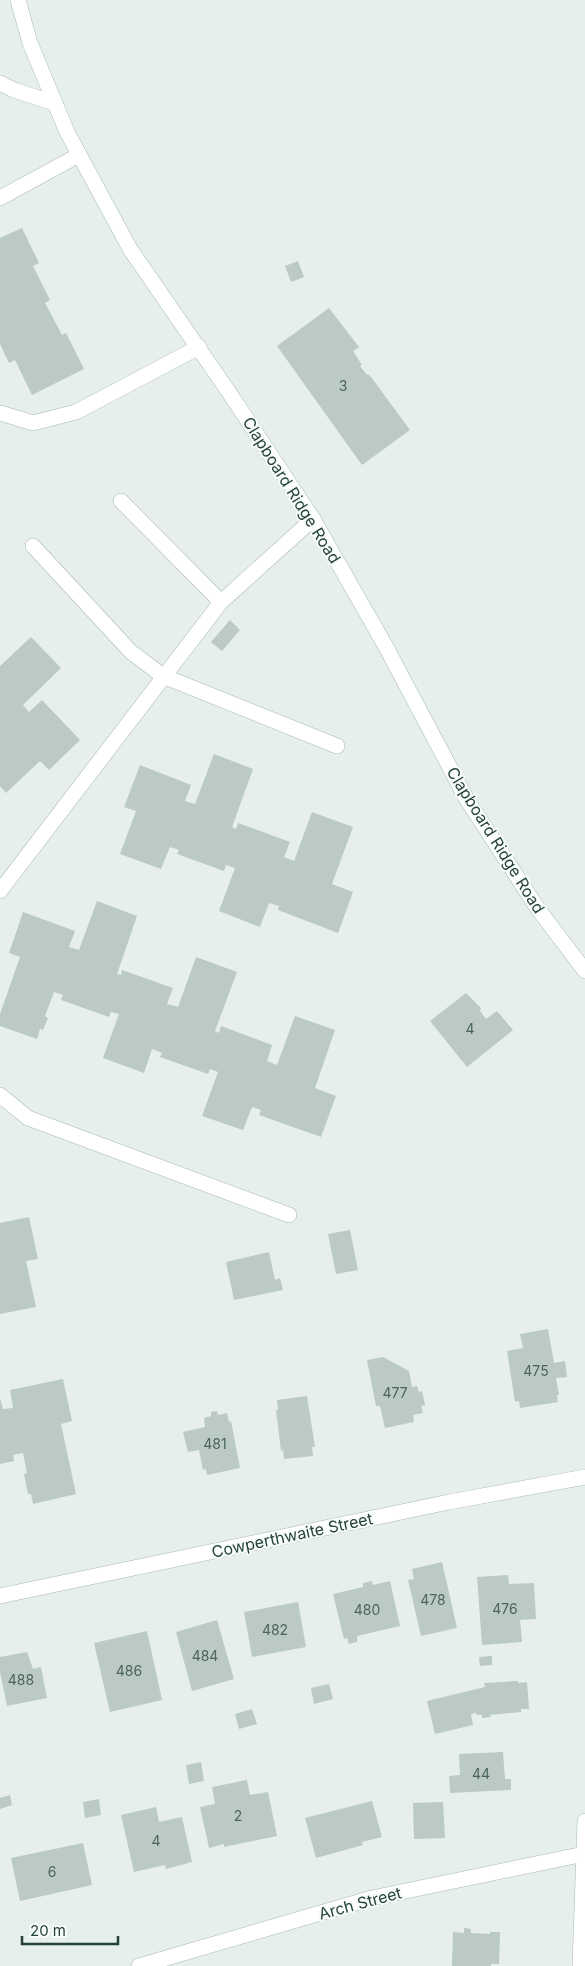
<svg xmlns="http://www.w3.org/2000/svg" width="585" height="1966" font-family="Inter,sans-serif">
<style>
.building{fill:#bbcac4}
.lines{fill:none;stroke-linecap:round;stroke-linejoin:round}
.lane-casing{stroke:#a8b8b2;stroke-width:16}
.street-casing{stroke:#a8b8b2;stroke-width:16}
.secondary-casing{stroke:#a4bbb3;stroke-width:16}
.lane{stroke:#fff;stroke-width:15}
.street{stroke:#fff;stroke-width:15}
.secondary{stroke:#fff;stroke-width:15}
.labels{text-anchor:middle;stroke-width:4;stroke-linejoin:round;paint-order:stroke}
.number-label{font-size:14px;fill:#4a645c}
.street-label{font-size:16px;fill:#24423a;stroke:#f7fbf9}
</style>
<rect width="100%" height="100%" fill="#e6efeb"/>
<path class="building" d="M22,228L39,263L33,266L50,300L45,303L62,335L66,333L84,369L32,395L15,360L9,363L0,344V238Z
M298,261L304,277L291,282L285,266Z
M329,308L359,347L353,351L362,365L360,366L367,375L368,374L371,377L410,430L362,465L277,346Z
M230,620L240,630L222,651L211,642Z
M31,637L61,668L23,705L29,712L42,700L80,740L49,770L40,761L6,793L0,786V666Z
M214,754L253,769L232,827L236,829L238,823L290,842L284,857L294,861L312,812L353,827L332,884L353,892L338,933L278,910L279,906L269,903L260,927L219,911L235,868L226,865L224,871L177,854L179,850L170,847L161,869L120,854L136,811L124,807L140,765L191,785L185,801L195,804Z
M97,901L137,916L117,974L121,975L122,970L173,988L167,1004L178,1007L196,957L237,972L215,1031L219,1033L221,1026L272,1045L267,1061L277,1065L295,1016L335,1030L315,1088L336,1096L321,1137L259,1115L261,1110L252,1107L243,1130L202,1116L218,1072L210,1069L208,1074L160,1057L162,1053L152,1049L144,1073L103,1058L119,1014L111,1012L109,1017L61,1000L63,995L54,992L45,1016L48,1018L43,1030L40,1029L37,1039L0,1026V1014L20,957L9,953L23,912L75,931L69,947L79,950Z
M466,993L481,1008L480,1011L486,1019L497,1011L513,1030L467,1067L430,1021Z
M29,1217L38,1259L26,1261L36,1307L0,1314V1223Z
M350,1230L358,1270L336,1274L328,1234Z
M269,1252L275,1280L280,1278L283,1290L234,1300L226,1262Z
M548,1329L554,1363L565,1361L567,1377L556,1378L559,1395H557L558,1402L520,1408L519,1401L515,1402L507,1351L523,1348L520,1334Z
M383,1357L409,1371L412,1387L417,1386L419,1392L422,1391L425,1405L421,1406L423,1413L413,1415L414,1422L385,1428L380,1406H376L367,1360Z
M63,1379L72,1421L61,1424L76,1494L33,1504L31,1494H28L24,1474L27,1473L23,1453L13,1455L14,1461L0,1464V1398L3,1409L13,1408L10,1390Z
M307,1396L315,1447H312L313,1456L284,1459L283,1450L281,1451L276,1410H278L277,1400Z
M217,1411L218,1415L227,1413L229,1422L231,1421L240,1468L207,1475L206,1469L203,1470L199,1450L188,1452L183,1432L205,1427L204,1418L211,1416V1412Z
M442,1562L457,1628L421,1636L408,1580L414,1579L412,1569Z
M508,1575L509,1584L534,1583L536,1619L520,1620L522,1642L482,1645L477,1577Z
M372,1581L373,1585L390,1581L400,1626L357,1636V1642L349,1644L347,1638L344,1639L333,1594L363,1587V1583Z
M298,1602L306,1647L252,1657L244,1612Z
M217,1620L234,1679L192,1691L176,1632Z
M147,1631L162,1700L110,1712L94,1643Z
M27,1652L33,1669L41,1667L47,1698L7,1706L0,1672V1657Z
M492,1656V1665L480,1666L479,1657Z
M518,1681V1683L527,1682L529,1709H521V1712L490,1715L491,1717L482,1718V1715H477L476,1713L471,1714L473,1725L435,1734L427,1701L485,1687L484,1683Z
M329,1684L333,1699L314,1704L311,1688Z
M252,1709L257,1724L239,1729L235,1714Z
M503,1752L505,1779H511V1790L450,1793L449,1776L460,1775L459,1754Z
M201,1762L204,1781L189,1784L186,1765Z
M247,1780L250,1795L268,1792L277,1836L224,1847V1844L209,1848L200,1807L215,1804L212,1787Z
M10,1795L12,1805L0,1809V1798Z
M99,1799L101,1815L85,1818L83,1802Z
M372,1801L382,1837L362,1842L363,1845L316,1858L305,1818Z
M443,1802L445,1838L414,1839L413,1803Z
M156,1807L159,1822L182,1817L192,1862L166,1869L165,1865L134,1872L121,1815Z
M83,1843L92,1885L20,1901L11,1858Z
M464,1928L471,1929V1933L490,1934V1932H500L499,1964H491V1966H452L453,1932L464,1933Z"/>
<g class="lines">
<g class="lane-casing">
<path id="lane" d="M0,83L14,90L54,103
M0,198L79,155
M0,413L33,423L76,412L199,347
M121,501L221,602
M33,546L131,652L163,676L337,746
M0,891L221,602L313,519
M0,1095L28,1118L289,1215"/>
</g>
<g class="street-casing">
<path id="street" d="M0,1596L449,1502L585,1477
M139,1966L372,1898L584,1854"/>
</g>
<g class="secondary-casing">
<path id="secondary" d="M18,0L30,43L67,132L130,249L226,388L313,519L386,647L466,798L538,909L585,971
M580,1966L585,1821"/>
</g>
<use href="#lane" class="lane"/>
<use href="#street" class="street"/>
<use href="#secondary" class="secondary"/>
</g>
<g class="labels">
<g class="number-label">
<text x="343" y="391">3</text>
<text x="470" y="1034">4</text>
<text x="536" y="1376">475</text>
<text x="395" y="1398">477</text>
<text x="215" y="1449">481</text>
<text x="433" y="1605">478</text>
<text x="505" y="1614">476</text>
<text x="367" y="1615">480</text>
<text x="275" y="1635">482</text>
<text x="205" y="1661">484</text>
<text x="129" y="1676">486</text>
<text x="21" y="1685">488</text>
<text x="481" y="1779">44</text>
<text x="238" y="1821">2</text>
<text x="156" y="1846">4</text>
<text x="52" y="1877">6</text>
</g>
<g class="street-label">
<text transform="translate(292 490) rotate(58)" y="6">Clapboard Ridge Road</text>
<text transform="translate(496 840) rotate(58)" y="6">Clapboard Ridge Road</text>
<text transform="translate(292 1535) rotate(-12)" y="6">Cowperthwaite Street</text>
<text transform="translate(360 1903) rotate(-15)" y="6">Arch Street</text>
</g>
</g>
<path d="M22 1936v8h96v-8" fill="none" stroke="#24423a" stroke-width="2.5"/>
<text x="30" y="1936" font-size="15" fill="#24423a" stroke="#f7fbf9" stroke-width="4" paint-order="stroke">20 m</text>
</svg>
